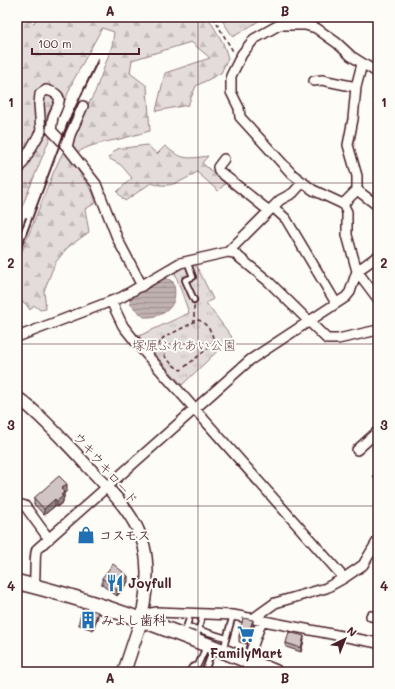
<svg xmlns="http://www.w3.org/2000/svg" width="395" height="689" font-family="Mali,'Klee One',sans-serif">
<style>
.grass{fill:url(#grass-tufts);stroke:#967e82}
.forest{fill:url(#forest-firs);stroke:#967e82}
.water{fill:url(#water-rules);stroke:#91777b}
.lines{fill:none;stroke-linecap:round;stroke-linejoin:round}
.service-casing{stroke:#4a1f2b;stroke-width:8}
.minor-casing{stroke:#4a1f2b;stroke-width:12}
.tertiary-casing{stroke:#4a1f2b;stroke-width:14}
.secondary-casing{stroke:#4a1f2b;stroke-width:15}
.trunk-casing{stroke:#4a1f2b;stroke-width:17}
.path{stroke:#4a1f2b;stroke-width:1.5;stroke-dasharray:4 3;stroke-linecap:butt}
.service{stroke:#fdfcf7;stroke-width:4.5}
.minor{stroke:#fdfcf7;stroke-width:9}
.tertiary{stroke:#fdfcf7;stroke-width:11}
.secondary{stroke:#fdfcf7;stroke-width:12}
.trunk{stroke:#fdfcf7;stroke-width:14}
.rail{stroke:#4a1f2b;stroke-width:2}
.wall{fill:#b3a9a9;stroke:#4a1f2b}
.shaded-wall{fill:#928a89;stroke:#4a1f2b}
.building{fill:#d0c5c4;stroke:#4a1f2b}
.grid{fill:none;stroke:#4a1f2b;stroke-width:1;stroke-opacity:0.55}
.labels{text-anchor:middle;stroke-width:4;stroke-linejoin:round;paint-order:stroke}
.park-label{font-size:13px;fill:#704e57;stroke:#fdfcf7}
.street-label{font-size:13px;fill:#4a1f2b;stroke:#fdfcf7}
.poi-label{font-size:13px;font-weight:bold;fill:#4a1f2b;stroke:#fdfcf7;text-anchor:start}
.neatline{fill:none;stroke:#4a1f2b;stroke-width:1.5}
.grid-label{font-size:13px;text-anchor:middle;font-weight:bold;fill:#4a1f2b}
</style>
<defs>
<pattern id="grass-tufts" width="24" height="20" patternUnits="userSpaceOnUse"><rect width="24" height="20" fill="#e3dcda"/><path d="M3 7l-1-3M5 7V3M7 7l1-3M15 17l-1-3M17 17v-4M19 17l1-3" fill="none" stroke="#c4bcbb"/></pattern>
<pattern id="forest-firs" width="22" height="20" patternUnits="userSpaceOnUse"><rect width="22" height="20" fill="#e3dcda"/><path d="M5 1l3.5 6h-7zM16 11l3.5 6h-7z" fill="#c4bcbb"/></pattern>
<pattern id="water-rules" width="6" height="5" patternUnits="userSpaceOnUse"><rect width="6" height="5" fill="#c0b1b1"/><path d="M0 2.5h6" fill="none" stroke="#9e8f90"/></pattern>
</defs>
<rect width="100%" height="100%" fill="#fdfcf7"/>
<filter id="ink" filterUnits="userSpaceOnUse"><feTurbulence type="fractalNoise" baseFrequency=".025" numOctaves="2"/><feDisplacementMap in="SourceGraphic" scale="8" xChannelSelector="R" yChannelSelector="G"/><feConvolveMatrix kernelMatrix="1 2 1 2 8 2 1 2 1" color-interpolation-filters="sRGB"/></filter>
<g filter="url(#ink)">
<path class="grass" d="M220,17H265L233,37Z
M195,263L213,299L206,303L232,337L182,385L139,336L189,313L174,270L179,267Z"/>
<path class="forest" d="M17,17L34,23L37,17H208L223,43L228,58L221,73L196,86L188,105L156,111L165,73L210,58L191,42L132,60L130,73L147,86L150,131C137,134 123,139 110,141C95,145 82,146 71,159L93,193L96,203L85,209L89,232L67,248L55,263L44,291L46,309L40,310L34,305L30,310L26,304L17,298V264L54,171L63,152L71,159L75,153L72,144L74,132L95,92L112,46L114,32L102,28L73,81L17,219Z
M147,145L157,154L165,146C182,160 187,159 208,156L202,163L226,183L218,191L197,172C181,182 169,189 151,183L125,201L117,192L132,178L121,165L108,158L117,149Z"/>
<path class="water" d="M165,277L173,282C180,304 166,318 144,317L131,305L129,297L161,278Z"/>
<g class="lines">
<g class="service-casing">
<path id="service" d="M187,261L193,277L185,280L194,300
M377,476L378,475
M187,626L226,638
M186,628L189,619
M196,639L203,614
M223,650L233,615
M189,672L192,667L198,665L206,647
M209,672L206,668L213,649"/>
</g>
<g class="minor-casing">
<path id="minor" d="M378,73L351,56L337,43L316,28L305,25H279L254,39L242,54L231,76V92L239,108L240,117L292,174L313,190L343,204L347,212V235L357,271L378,299
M314,81L322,80L356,87
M67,147L70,135L83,106
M224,159L218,167L219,171L269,211
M17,173L41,131L39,104L40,94L46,90C67,95 58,104 53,117C52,121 52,126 51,130L67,147L96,184L118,240L142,286
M357,190L378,206
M343,204L357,190V176L348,145L353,119L356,87L362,64
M273,207L286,219L336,303
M228,252L280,200L293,193L303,182
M111,301L123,326L139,346L344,578
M17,337L122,297L180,263L228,252L234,253L268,281L327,339H338L378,330
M357,450L378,431
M17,507L22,505L25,506L49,539
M34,586C36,576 34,553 37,549L250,360L346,297L350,292L357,271L378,256
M371,616L378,618
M254,618L275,603L326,588L344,578L363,565L378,540
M141,621L151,613L157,612L233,615L378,643
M248,672L247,662L262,620"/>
</g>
<g class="tertiary-casing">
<path id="tertiary" d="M17,397C40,414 60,437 80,458C103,484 135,511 144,546C150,571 146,595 141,621"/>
</g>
<g class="secondary-casing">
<path id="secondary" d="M124,672L141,621"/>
</g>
<g class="trunk-casing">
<path id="trunk" d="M17,582C105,603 191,638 275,672"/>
</g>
<path class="path" d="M213,17L234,53
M194,306V322L163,338L159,344C161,354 172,366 181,370L212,345C216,336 208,325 199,320L194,322"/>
<use href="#service" class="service"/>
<use href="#minor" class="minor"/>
<use href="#tertiary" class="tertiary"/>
<use href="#secondary" class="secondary"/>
<use href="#trunk" class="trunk"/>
<path class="rail" d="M17,240L26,218
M17,259L67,125L98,60"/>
</g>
<path class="wall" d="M67,491L64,493V498L63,499V502L57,507L55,506L44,515L34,504V498Z
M102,578L128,582L117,596L102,585Z
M98,616L93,630L79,625V621Z
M253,627L247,644L239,642V636Z
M304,640L301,652L286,647V643Z"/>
<path class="shaded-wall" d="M67,484V491L64,493V498L63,499V502L57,507V501L61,489Z
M55,499V506L44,515V509Z
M128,576V582L117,596V590Z
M98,612V616L93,630V625Z
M253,620V627L247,644V637Z
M304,636V640L301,652V648Z"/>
<path class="building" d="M59,476L67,484L61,489L64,492L61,495L63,496L57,501L55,499L44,509L34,498Z
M113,564L128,576L117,590L102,578Z
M83,607L98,612L93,625L79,621Z
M243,618L253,620L247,637L239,636Z
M289,632L304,636L301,648L286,643Z
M31,669L40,672H30Z"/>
</g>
<path class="grid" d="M198,17V672M17,183H378M17,344H378M17,506H378"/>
<defs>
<g id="shop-bare" transform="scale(1.38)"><path d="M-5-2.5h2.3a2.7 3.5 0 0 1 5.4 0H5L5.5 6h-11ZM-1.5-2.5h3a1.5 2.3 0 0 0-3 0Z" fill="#1f6fb2" stroke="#fdfcf7" stroke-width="2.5" paint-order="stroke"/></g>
<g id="restaurant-bare" transform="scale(1.38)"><path d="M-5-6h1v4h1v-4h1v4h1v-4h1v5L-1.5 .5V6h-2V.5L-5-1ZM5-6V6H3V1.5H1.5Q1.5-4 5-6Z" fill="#1f6fb2" stroke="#fdfcf7" stroke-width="2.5" paint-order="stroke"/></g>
<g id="building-bare" transform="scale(1.38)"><path d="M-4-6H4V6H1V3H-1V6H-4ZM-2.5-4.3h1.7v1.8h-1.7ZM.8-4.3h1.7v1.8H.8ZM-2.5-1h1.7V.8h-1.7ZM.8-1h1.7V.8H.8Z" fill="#1f6fb2" stroke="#fdfcf7" stroke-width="2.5" paint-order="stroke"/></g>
<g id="supermarket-bare" transform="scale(1.38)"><path d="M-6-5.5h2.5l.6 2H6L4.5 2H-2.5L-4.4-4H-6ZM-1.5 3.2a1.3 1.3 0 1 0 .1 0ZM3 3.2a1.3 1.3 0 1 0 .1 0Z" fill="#1f6fb2" stroke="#fdfcf7" stroke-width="2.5" paint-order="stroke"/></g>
</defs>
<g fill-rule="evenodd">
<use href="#shop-bare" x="86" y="535"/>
<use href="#restaurant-bare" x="115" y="583"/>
<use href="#building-bare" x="88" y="620"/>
<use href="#supermarket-bare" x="246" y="634"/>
</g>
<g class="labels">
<g class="park-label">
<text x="184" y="350">塚原ふれあい公園</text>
</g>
<g class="street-label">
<text transform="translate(106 468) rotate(49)" y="5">ウキウキロード</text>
</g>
<g class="poi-label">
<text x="99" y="540">コスモス</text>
<text x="128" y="588">Joyfull</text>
<text x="101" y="625">みよし歯科</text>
<text x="246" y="658" text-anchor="middle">FamilyMart</text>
</g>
</g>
<rect width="395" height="689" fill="none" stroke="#fdfcf7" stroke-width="44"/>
<g transform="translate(345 639) rotate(43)" stroke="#fdfcf7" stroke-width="3" paint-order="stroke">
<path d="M0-3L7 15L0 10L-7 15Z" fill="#4a1f2b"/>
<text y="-6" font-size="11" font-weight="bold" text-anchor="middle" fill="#4a1f2b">N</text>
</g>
<path d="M32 48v6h107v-6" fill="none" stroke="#4a1f2b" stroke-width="2"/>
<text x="38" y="48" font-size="12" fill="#4a1f2b" stroke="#fdfcf7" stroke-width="3" paint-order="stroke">100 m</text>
<rect x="22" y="22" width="351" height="645" class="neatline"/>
<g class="grid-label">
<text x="110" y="16">A</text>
<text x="285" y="16">B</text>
<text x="11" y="107">1</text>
<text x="384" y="107">1</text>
<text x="11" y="268">2</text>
<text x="384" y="268">2</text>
<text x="11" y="430">3</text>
<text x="384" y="430">3</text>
<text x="11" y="591">4</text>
<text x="384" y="591">4</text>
<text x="110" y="683">A</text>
<text x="285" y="683">B</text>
</g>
</svg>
